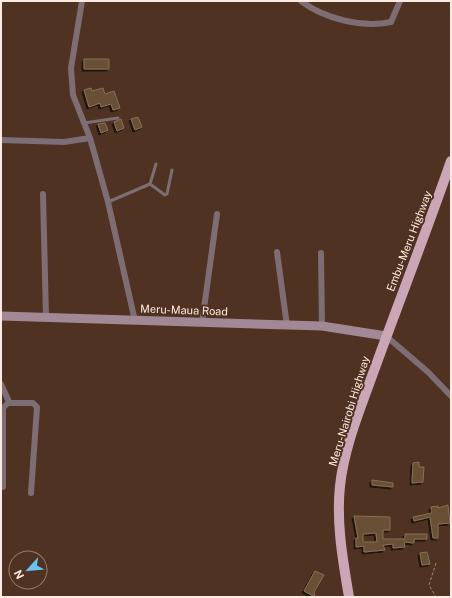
<svg xmlns="http://www.w3.org/2000/svg" width="452" height="598" font-family="'Public Sans',sans-serif">
<style>
.building{fill:#675035;stroke:#886f54;fill-rule:evenodd;filter:url(#shadow)}
.lines{fill:none;stroke-linecap:round;stroke-linejoin:round}
.path{stroke:#9f8678;stroke-width:1;stroke-dasharray:3 2;stroke-linecap:butt}
.service{stroke:#7d6d74;stroke-width:3}
.minor{stroke:#7d6d74;stroke-width:6}
.secondary{stroke:#a28894;stroke-width:9}
.trunk{stroke:#caa6b7;stroke-width:10}
.labels{text-anchor:middle;stroke-width:4;stroke-linejoin:round;paint-order:stroke}
.street-label{font-size:11px;fill:#feeae0;stroke:#503222}
</style>
<defs>
<filter id="shadow"><feDropShadow dx="-2" dy="2" stdDeviation="0" flood-color="#0009"/></filter>
</defs>
<rect width="100%" height="100%" fill="#503222"/>
<path class="building" d="M84,59H109V69H84Z
M91,88L92,91L103,88L105,94L114,91L120,108L113,110L111,104L101,107L100,103L89,107L84,90Z
M138,117L142,127L135,130L131,119Z
M121,119L124,128L117,131L114,122Z
M105,123L108,130L101,133L98,124Z
M419,462V467H424L423,482L412,483L413,463Z
M372,480L393,483V487L372,485Z
M448,505L450,523L438,524V538H433L430,517L414,521L413,517L432,513L431,507L438,506V508Z
M354,516L390,517V530H383V539H405V534H427V539H414V543L404,542L405,547L393,548V544L383,545L385,550L364,552V546L356,547V538H358ZM376,533L377,542H363V534Z
M427,552L430,564L422,565L420,553Z
M315,571L324,575L314,592L315,597L304,591Z"/>
<g class="lines">
<path class="path" d="M436,563L429,585L436,597"/>
<path class="service" d="M84,123L118,118
M150,184L165,195L167,194L172,170
M108,202L150,184L156,164"/>
<path class="minor" d="M82,1L71,68L73,95L90,138L108,202L135,321
M301,1C325,19 362,28 391,22L400,1
M1,140L64,142L90,138
M43,194L46,317
M277,252L287,326
M321,253L322,326
M202,323L217,214
M386,336L428,372L451,396
M1,384L9,402L3,408V487
M9,403H33L37,407L31,493"/>
<path class="secondary" d="M1,316L322,326L386,336"/>
<path class="trunk" d="M349,597C343,561 336,523 340,486C344,448 359,412 372,376C398,304 426,233 451,161"/>
</g>
<g class="labels">
<g class="street-label">
<text transform="translate(409 241) rotate(-69)" y="4">Embu-Meru Highway</text>
<text transform="translate(184 310) rotate(2)" y="4">Meru-Maua Road</text>
<text transform="translate(349 411) rotate(-73)" y="4">Meru-Nairobi Highway</text>
</g>
</g>
<rect width="452" height="598" fill="none" stroke="#feeae0" stroke-width="4"/>
<g transform="translate(28 570) rotate(243)"><circle r="19" fill="#503222" stroke="#967c6e"/>
<path d="M0-3L7 15L0 10L-7 15Z" fill="#65c5ef"/>
<text y="-6" font-size="11" font-weight="bold" text-anchor="middle" fill="#feeae0">N</text>
</g>
</svg>
